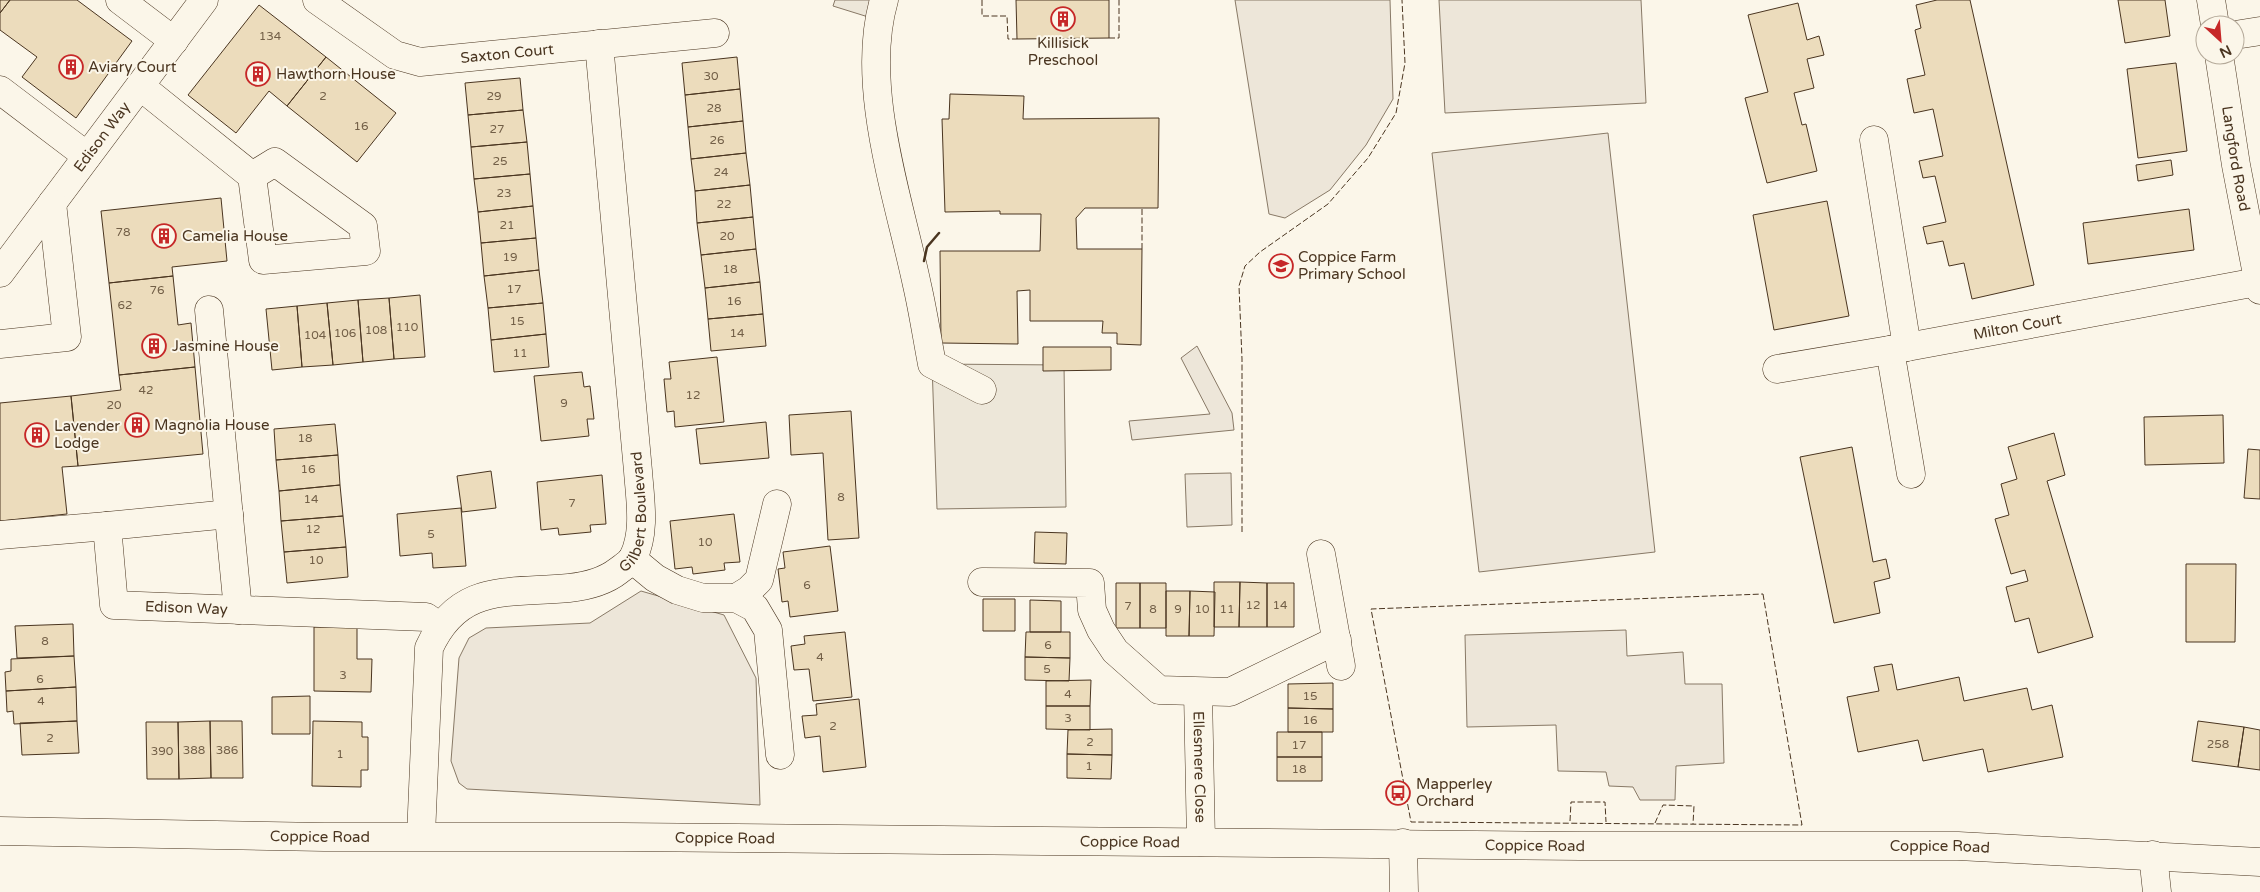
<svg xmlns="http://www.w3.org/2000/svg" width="2260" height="892" font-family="'Varela Round',sans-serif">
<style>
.green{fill:#ede6d9;stroke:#887966}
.parking{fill:#ede7d9;stroke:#887966}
.building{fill:#ecdcbc;stroke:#4a3520}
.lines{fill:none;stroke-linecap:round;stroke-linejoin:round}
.minor-casing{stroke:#4a3520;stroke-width:29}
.minor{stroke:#fbf6e9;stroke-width:28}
.fence{stroke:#4a3520;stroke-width:1;stroke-dasharray:6 2.5;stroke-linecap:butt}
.wall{stroke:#4a3520;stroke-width:2.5}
.labels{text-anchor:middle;stroke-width:4;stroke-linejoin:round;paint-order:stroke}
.number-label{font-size:12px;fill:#725f47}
.poi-label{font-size:15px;fill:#4a3520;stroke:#fbf6e9;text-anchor:start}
.street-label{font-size:15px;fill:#4a3520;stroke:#fbf6e9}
</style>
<rect width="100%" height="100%" fill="#fbf6e9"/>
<path class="green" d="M1235,0H1390L1393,99L1366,145L1330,190L1285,218L1269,214Z
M1439,0H1641L1646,103L1445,113Z
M1608,133L1655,552L1479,572L1432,153Z
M1197,346L1232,413L1234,430L1132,440L1129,421L1210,414L1181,358Z
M1231,473L1232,525L1187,527L1185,474Z
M641,591L724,615L756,678L760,805L467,789L459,783L451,761L459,658L469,638L486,628L590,623Z
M1626,630L1627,656L1683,652L1685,684H1722L1724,763L1676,766L1675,800H1640L1633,787L1609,786L1606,772L1558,771L1556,725L1467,727L1465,635Z"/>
<path class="parking" d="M835,0H884L878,20L833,6Z
M932,364L1064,365L1066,507L937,509Z"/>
<path class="building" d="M0,0H10L0,13Z
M10,0H77L132,41L76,118L22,77L37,57L0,30V13Z
M1016,0H1109V38L1017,39Z
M1937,0H1970L2034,285L1972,299L1964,263L1949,266L1943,241L1927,244L1923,227L1946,222L1935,176L1923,178L1919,161L1943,156L1933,109L1914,113L1907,79L1925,75L1915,30L1921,28L1916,5Z
M2118,0H2165L2170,36L2125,43Z
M1798,3L1807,40L1819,36L1824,55L1807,59L1814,88L1794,93L1802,125L1806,124L1817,171L1767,183L1745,98L1768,92L1748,15Z
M259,5L326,57L287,106L269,91L236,133L188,95Z
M326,57L396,113L357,162L287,106Z
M737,57L740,89L685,95L682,63Z
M2176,63L2187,151L2138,158L2127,69Z
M520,78L523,110L468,115L465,83Z
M740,89L743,121L688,127L685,95Z
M950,94L1024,96L1023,119L1159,118L1158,208H1085L1076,218L1077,249H1142L1141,345L1117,344V333H1102L1103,321H1030V290L1017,291L1018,344L941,343L940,251H1040L1041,214H1000V211L945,212L942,119H949Z
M523,110L527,142L471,147L468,115Z
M743,121L746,153L691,159L688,127Z
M527,142L530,174L474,179L471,147Z
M746,153L750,185L695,191L691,159Z
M2171,160L2173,175L2138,181L2136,165Z
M530,174L533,206L478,212L474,179Z
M750,185L753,217L697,223L695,191Z
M221,198L227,261L172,267L173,276L109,283L101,211Z
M1827,201L1849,316L1774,330L1753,215Z
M533,206L536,238L481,243L478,212Z
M2189,209L2194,250L2088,264L2083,223Z
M753,217L756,249L701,255L697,223Z
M536,238L539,270L484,276L481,243Z
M756,249L760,282L705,288L701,255Z
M539,270L543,303L488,308L484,276Z
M173,276L178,325L191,323L195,367L119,375L109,283Z
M760,282L763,314L708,319L705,288Z
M420,295L425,357L394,359L389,298Z
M389,298L394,359L363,362L358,300Z
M358,300L363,362L333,365L327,303Z
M327,303L333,365L302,367L297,306Z
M543,303L546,334L491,340L488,308Z
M297,306L302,367L272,370L266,309Z
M763,314L766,346L711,351L708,319Z
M546,334L549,367L494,372L491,340Z
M1043,347H1111V370L1043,371Z
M717,357L724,422L675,427L674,411L667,412L664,379H671L669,362Z
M195,367L203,454L78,466L71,396L121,390L119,375Z
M582,372L584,387L590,386L594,419H587L589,436L541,441L534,376Z
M71,396L78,466L62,467L67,514L0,521V403Z
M851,411L859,538L828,540L823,453L791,455L789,415Z
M2223,415L2224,463L2145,465L2144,417Z
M766,422L769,458L700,464L696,429Z
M335,424L338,455L276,460L274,429Z
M2054,433L2065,475L2047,481L2093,637L2038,653L2029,618L2015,622L2006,587L2028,581L2025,570L2011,574L1995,519L2009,515L2001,484L2017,479L2008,447Z
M1852,447L1873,562L1886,559L1890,578L1874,582L1880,613L1834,623L1800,457Z
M2248,449L2260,450V499L2244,498Z
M338,455L340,485L279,491L276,460Z
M491,471L496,508L462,512L457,476Z
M602,475L606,524L590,525L591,532L559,535L558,528L541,530L537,482Z
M340,485L343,516L281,521L279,491Z
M461,508L466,566L433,568L432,553L400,556L397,514Z
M734,514L740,562L724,563L725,570L693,574L692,567L675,569L670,521Z
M343,516L346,547L284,552L281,521Z
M1035,532L1067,533L1066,564L1034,563Z
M830,546L838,611L790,617L788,601L782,602L778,569L785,568L783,552Z
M346,547L348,577L287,583L284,552Z
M2186,564H2236L2235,642H2186Z
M1214,582H1240L1239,627H1214Z
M1240,582L1267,583V627H1239Z
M1116,583H1140V628H1116Z
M1140,583H1166V628H1140Z
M1267,583H1294V627H1267Z
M1166,591H1190L1189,636H1166Z
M1190,591L1215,592L1214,636H1189Z
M983,599H1015V631H983Z
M1030,600L1061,601V632H1030Z
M73,624L74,656L17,658L15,626Z
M314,627H357V659H372L371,692L314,691Z
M845,632L852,697L813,701L809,669L794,670L791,646L805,644L804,636Z
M1026,632H1070V658L1025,657Z
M74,656L76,687L6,691L5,672L11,671V659Z
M1025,657L1070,658L1069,681L1025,680Z
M1892,664L1897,690L1959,677L1964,701L2027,688L2032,710L2052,705L2063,757L1988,772L1983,749L1923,761L1918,740L1858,752L1847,697L1879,691L1874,667Z
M1091,680L1090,706H1046V681Z
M1333,683V709L1288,708V684Z
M76,687L77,721L14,724L13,711L7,712L6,691Z
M310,696V734H272V697Z
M859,699L866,767L823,772L820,736L805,738L802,716L817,715L816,704Z
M1046,706H1090V730L1046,729Z
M1288,708L1333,709V732H1288Z
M77,721L79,753L22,755L20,723Z
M210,721H242L243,778H211Z
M210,721L211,778L179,779L178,722Z
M313,721L362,722V737H368V770H361V787L312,786Z
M2198,721L2244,727L2238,767L2192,761Z
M146,722H178L179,779H147Z
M2244,727L2260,730V770L2238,767Z
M1112,729V755L1067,754L1068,730Z
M1277,732H1322V757H1277Z
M1067,754L1112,755L1111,779L1067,778Z
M1277,757H1322V781H1277Z"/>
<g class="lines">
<g class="minor-casing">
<g id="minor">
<path d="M120,0L174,41"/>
<path id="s1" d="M317,0L395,55L420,62L715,33"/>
<path d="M884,0C859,86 899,199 917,285C923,311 927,338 932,364L982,390"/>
<path d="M2211,0L2215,25"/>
<path d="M2235,35L2260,31"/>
<path id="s2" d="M2219,55L2236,165L2260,290"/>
<path d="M140,86L252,176L263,260L366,251L363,226L275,162L252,176"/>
<path d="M0,90L87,156"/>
<path d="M1874,140L1907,347"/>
<path id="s3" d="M0,273L204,0"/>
<path d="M209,310L238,610"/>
<path d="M0,344L67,337L52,203"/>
<path d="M1890,350L1911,474"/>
<path id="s4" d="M1777,369L1907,347L2257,282"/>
<path d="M107,526L229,514"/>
<path id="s5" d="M0,535L107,526L114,605L426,617L440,627"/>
<path d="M1321,554L1341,666"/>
<path d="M632,559L655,578L677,590L703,598H736L755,608L768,630L780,755"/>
<path d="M982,582L1090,583L1092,610L1101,630L1115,651L1159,690L1230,692L1337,640"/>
<path d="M736,598L749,590L759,580L777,504"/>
<path id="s6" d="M1198,692L1201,842"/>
<path id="s7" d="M0,831L324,837H622L1581,846H1958L2260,862"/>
<path id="s8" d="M421,836L429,648C459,582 508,594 569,588C587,586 604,582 618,571C623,567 630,563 633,558C646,532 640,499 638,471L599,44"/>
<path d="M1403,843L1404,892"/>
<path d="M2153,855L2157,892"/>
</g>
</g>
<use href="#minor" class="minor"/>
<path class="fence" d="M982,0V16H1007L1008,39H1017
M1109,38H1119V0
M1142,249V208
M1242,532V359L1239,286L1245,266L1260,252L1328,204L1368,158L1396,113L1405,63L1402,0
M1763,594L1802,825L1411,822L1371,609Z
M1570,821L1571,802H1605L1606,822
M1655,823L1663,805L1694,806L1693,824"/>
<path class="wall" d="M924,261L927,247L939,233"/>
</g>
<defs>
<g id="building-ring" transform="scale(1.25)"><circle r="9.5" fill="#fbf6e9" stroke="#c62828" stroke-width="1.5"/><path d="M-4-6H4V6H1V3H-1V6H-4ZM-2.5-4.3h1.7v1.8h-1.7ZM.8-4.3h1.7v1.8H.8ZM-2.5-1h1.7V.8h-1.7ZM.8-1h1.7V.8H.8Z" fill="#c62828"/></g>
<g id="school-ring" transform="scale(1.25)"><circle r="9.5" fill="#fbf6e9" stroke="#c62828" stroke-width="1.5"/><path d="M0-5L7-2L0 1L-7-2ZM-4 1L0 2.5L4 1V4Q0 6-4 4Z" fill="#c62828"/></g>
<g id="bus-ring" transform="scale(1.25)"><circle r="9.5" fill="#fbf6e9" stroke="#c62828" stroke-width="1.5"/><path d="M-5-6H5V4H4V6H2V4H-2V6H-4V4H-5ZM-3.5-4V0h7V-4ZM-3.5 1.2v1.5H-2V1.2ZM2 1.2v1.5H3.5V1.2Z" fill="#c62828"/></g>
</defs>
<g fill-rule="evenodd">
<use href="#building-ring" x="1063" y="19"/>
<use href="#building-ring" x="71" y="67"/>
<use href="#building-ring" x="258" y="74"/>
<use href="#building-ring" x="164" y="236"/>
<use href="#school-ring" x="1281" y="266"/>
<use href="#building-ring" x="154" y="346"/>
<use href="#building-ring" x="137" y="425"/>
<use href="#building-ring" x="37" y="435"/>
<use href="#bus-ring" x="1398" y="793"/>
</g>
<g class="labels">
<g class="number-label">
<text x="270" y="40">134</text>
<text x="711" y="80">30</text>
<text x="323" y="100">2</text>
<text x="494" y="100">29</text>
<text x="714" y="112">28</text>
<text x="361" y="130">16</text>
<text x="497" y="133">27</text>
<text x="717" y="144">26</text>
<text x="500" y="165">25</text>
<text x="721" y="176">24</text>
<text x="504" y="197">23</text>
<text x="724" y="208">22</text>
<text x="507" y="229">21</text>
<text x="123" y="236">78</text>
<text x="727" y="240">20</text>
<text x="510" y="261">19</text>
<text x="730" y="273">18</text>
<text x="514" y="293">17</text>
<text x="157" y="294">76</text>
<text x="734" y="305">16</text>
<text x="125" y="309">62</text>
<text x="517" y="325">15</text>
<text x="407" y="331">110</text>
<text x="376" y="334">108</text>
<text x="345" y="337">106</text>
<text x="737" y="337">14</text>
<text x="315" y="339">104</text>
<text x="520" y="357">11</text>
<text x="146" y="394">42</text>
<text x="693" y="399">12</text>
<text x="564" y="407">9</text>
<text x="114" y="409">20</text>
<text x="305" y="442">18</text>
<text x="308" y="473">16</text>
<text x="841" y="501">8</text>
<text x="311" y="503">14</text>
<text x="572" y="507">7</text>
<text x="313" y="533">12</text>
<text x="431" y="538">5</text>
<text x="705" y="546">10</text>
<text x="316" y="564">10</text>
<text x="807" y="589">6</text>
<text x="1253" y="609">12</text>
<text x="1280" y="609">14</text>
<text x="1128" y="610">7</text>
<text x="1153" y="613">8</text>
<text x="1178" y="613">9</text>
<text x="1202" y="613">10</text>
<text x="1227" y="613">11</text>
<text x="45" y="645">8</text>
<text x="1048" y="649">6</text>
<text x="820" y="661">4</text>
<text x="1047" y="673">5</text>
<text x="343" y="679">3</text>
<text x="40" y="683">6</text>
<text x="1068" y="698">4</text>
<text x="1310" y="700">15</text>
<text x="41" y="705">4</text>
<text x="1068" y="722">3</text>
<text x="1310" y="724">16</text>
<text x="833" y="730">2</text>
<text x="50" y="742">2</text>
<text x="1090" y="746">2</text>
<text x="2218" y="748">258</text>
<text x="1299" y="749">17</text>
<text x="194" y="754">388</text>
<text x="227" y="754">386</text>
<text x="162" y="755">390</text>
<text x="340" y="758">1</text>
<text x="1089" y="770">1</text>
<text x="1299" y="773">18</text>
</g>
<g class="poi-label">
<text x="1063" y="48" text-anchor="middle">Killisick<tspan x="1063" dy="17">Preschool</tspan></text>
<text x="88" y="72">Aviary Court</text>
<text x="276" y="79">Hawthorn House</text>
<text x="182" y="241">Camelia House</text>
<text x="1298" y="262">Coppice Farm<tspan x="1298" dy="17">Primary School</tspan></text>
<text x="172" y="351">Jasmine House</text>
<text x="154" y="430">Magnolia House</text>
<text x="54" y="431">Lavender<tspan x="54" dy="17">Lodge</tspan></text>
<text x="1416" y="789">Mapperley<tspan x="1416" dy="17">Orchard</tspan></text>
</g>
<g class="street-label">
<text dy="5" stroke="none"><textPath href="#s1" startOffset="209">Saxton Court</textPath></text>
<text dy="5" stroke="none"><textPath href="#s3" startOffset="170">Edison Way</textPath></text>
<text dy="5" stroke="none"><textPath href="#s2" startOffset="105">Langford Road</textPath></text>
<text dy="5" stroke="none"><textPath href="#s4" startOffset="244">Milton Court</textPath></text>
<text dy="5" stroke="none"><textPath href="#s8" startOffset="470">Gilbert Boulevard</textPath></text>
<text dy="5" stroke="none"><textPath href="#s5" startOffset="259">Edison Way</textPath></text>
<text dy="5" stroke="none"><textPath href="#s6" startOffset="75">Ellesmere Close</textPath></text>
<text dy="5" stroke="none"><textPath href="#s7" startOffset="320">Coppice Road</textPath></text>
<text dy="5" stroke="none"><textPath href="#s7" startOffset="725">Coppice Road</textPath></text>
<text dy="5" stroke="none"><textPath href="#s7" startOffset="1130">Coppice Road</textPath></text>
<text dy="5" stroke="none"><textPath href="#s7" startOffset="1535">Coppice Road</textPath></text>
<text dy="5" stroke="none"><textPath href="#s7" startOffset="1940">Coppice Road</textPath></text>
</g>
</g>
<g transform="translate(2220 40) rotate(154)"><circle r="24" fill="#fbf6e9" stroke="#b4a999"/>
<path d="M0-4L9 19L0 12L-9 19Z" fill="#c62828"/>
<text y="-8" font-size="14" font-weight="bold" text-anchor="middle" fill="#4a3520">N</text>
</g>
</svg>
